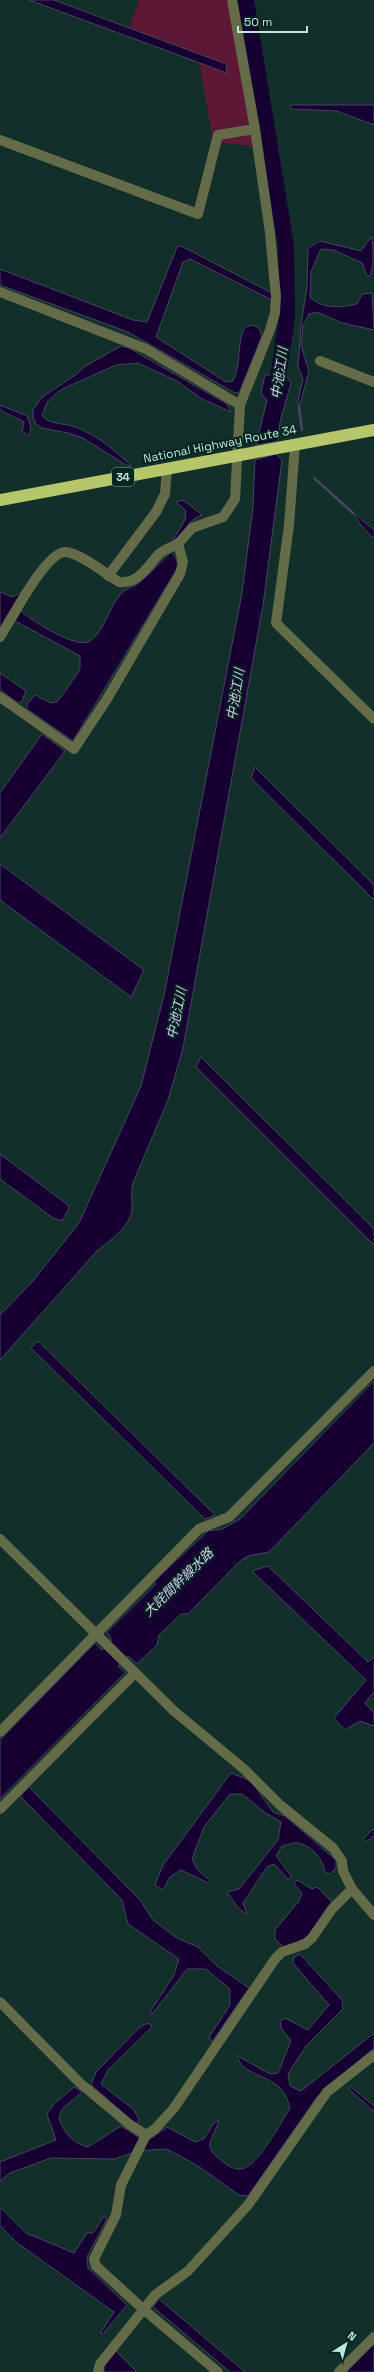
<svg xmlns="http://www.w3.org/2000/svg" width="374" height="2372" font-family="'Space Grotesk','Noto Sans JP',sans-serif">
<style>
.green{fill:#5d1835}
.water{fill:#160031;stroke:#484564}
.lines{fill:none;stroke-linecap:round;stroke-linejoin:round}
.stream{stroke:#484564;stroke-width:2.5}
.river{stroke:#160031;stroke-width:16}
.minor{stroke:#636b48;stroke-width:10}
.highway{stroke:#b5c66b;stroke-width:12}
.labels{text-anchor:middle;stroke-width:4;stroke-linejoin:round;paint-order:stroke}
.shield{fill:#07251f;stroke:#86aba3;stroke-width:1}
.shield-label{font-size:11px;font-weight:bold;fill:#bce5db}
.street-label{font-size:12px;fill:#bce5db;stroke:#07251f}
.water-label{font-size:13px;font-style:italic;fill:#d8ccf6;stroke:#07251f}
</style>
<rect width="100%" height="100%" fill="#122f29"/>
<path class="green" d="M139,0H236L260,147L213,142L198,54L129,28Z"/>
<path class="water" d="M29,0H54L226,64L227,73Z
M290,105H374V125L337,111L291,109Z
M371,237C374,246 374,267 370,276H367L362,263L334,250L321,249L311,272L310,297C322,309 341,308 357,304L362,294L372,293L374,330L342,323L317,312L309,314L303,325L301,346L309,371L299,408L298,401L303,379L298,367L301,325L307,287L308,248L320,241L361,251Z
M181,246L272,293V300L190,259L183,262L156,337L226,382L233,381C242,363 236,344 245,327L252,325L259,328L262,336L239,393L233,392L128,332L0,285V269L133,320L147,322L177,247Z
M121,346L129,348L227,404L231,412L202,399L177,381L138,363L116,365L60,390L48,401L42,415C47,425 66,423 75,427C97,435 115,450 131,466L126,465L83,438L68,433L42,428L36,424L33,418V410L41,398L77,374L84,367Z
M265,375H286L291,383L280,422L278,441L256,445L267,400L261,393Z
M0,405L27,416L31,427L29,436L22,431L24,422L0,410Z
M276,454L282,460L263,605L183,1048L168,1100L133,1183C131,1192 132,1199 132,1208C132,1226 109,1241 97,1251L0,1360V1315L33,1281L79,1223L141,1086L164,995L242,593L253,507L255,460Z
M183,500L202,515C184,521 188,535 173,540L185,520L186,511L176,502Z
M353,513L374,530V539L360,524Z
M171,552L176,558L178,567L73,741L27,709V704L35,695L51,703L57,702L69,686L80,669V656L15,621L21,611C31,620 77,650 90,641C104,632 109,607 120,595C126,587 133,588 140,582C151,573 160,562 171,552Z
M0,592L13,597L22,592L0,629Z
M0,673L26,691L22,701L18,703L0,690Z
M42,734L65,751L0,838V793Z
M255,767L374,885V900L251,778Z
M0,864L144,970L131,997L0,900Z
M201,1057L374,1229V1245L196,1067Z
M0,1154L68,1205L69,1208L62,1221L53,1218L0,1179Z
M38,1341L215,1515L205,1519L31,1348Z
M374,1381V1443L269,1552L248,1556L239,1562L188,1614H181L159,1635L157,1645L137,1664L128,1656L118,1666L125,1673L0,1799V1740L95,1643L102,1650L112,1640L107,1632L156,1584L154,1581L208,1531L222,1529L240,1519Z
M268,1566L368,1662L374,1657V1692L365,1703L374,1713V1726L360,1721L345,1730L334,1718L366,1680L252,1571Z
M231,1773L251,1781L273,1812L285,1816L336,1860V1868L330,1874L325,1872C323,1859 312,1846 298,1843C294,1842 287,1845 282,1846L276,1856L292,1877L288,1879L274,1864L267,1867L243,1903L247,1914L239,1909L227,1892L239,1889L278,1840L281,1822L267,1814L242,1794H230L204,1827L192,1859L197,1869L210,1881L208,1883L181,1870L170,1877L163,1890L155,1885L163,1865Z
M29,1787L140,1900L153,1920L177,1938L198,1947L217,1966L249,1988L212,2042L209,2037L230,2005V1989L206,1969H187L153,2013L150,2012L174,1975L179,1959L128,1924L122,1900L20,1796Z
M374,1828V1836L365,1842L363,1839Z
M297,1880L312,1889L317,1887L332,1902L309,1936L286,1949L275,1939V1930L299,1901L302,1893L294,1884Z
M300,1954L342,2000L343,2009L306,2046L288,2074L290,2086L301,2091L374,2033V2048L317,2097L248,2196L239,2195L198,2166L167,2149L137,2151L115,2159L51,2158L10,2173L0,2181V2162L56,2140L47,2114L54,2104L74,2087L82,2092L62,2109L59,2118C64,2133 72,2143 88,2147L121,2126L143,2140L150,2139L167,2127L195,2142L204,2139L213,2124L219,2120C213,2142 200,2144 222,2161C227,2165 234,2170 241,2169C257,2168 281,2122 290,2108C283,2079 266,2082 245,2068C241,2066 239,2059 236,2055L270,2074L278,2073L291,2041L281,2028L280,2021L285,2018L308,2030L329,2005L293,1963L294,1957Z
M149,2023L152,2027L108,2070L101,2084L133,2109L139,2119L137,2125L91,2085L96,2072L141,2026Z
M350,2086L374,2106V2112L349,2089Z
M0,2207L26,2233L74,2253L87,2233H93L104,2216L107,2219L87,2257L88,2268L127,2305L102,2335L101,2332L114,2312L16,2242L0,2226Z
M159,2299L245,2372H230L153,2307Z
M374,2344V2372H346Z
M116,2351L137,2372H104V2364Z"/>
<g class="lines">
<path class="stream" d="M299,408L302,430
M314,478L353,513"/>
<path class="river" d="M246,0L286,246L287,318L275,396"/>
<path class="minor" d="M0,140L198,214L218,135L255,129
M0,292L146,349L240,405
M320,361L374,382
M295,445L289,525L276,623L374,719
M178,544L192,528L223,517L235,499L240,405L270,330L275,313L276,297L270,233L255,129L232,0
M108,576L156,512L165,494L167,468
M0,637C11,620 45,553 65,552C79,552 106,574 119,582C139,584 147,567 159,554C164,549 172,547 178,544L183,562L180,574L107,699L74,749L0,697
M0,1539L174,1711L244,1769L280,1805L333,1848L342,1861L343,1871L352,1889L374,1915
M0,1732L199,1529L229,1517L374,1371
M0,1809L135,1673
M0,2002L80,2083L129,2124L146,2135
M98,2372L100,2364L155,2295L188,2271L248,2205L327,2092L374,2055
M218,2372L143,2309L96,2266L94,2259L116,2215L121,2185L146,2135L155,2129L174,2108L275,1959L282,1952L305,1944L312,1938L332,1909L352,1889
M339,2372L374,2337"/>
<path class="highway" d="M0,500L374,430"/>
</g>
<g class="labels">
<rect class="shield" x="112" y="468" width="22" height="18" rx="3"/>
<g class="shield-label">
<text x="123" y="481">34</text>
</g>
<g class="street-label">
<text transform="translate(220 444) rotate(-11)" y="4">National Highway Route 34</text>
</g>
<g class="water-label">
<text transform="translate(279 373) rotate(-82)" y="5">中池江川</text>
<text transform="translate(235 694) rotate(-81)" y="5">中池江川</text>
<text transform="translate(176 1013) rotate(-78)" y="5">中池江川</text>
<text transform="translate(178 1582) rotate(-44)" y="5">大詫間幹線水路</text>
</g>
</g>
<g transform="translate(346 2344) rotate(37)" stroke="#07251f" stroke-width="3" paint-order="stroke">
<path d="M0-3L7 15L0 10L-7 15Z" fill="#bce5db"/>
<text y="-6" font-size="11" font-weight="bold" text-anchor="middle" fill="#bce5db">N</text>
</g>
<path d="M238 26v6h69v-6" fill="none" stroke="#bce5db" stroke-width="2"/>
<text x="244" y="26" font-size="12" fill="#bce5db" stroke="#07251f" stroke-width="3" paint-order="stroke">50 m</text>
</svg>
